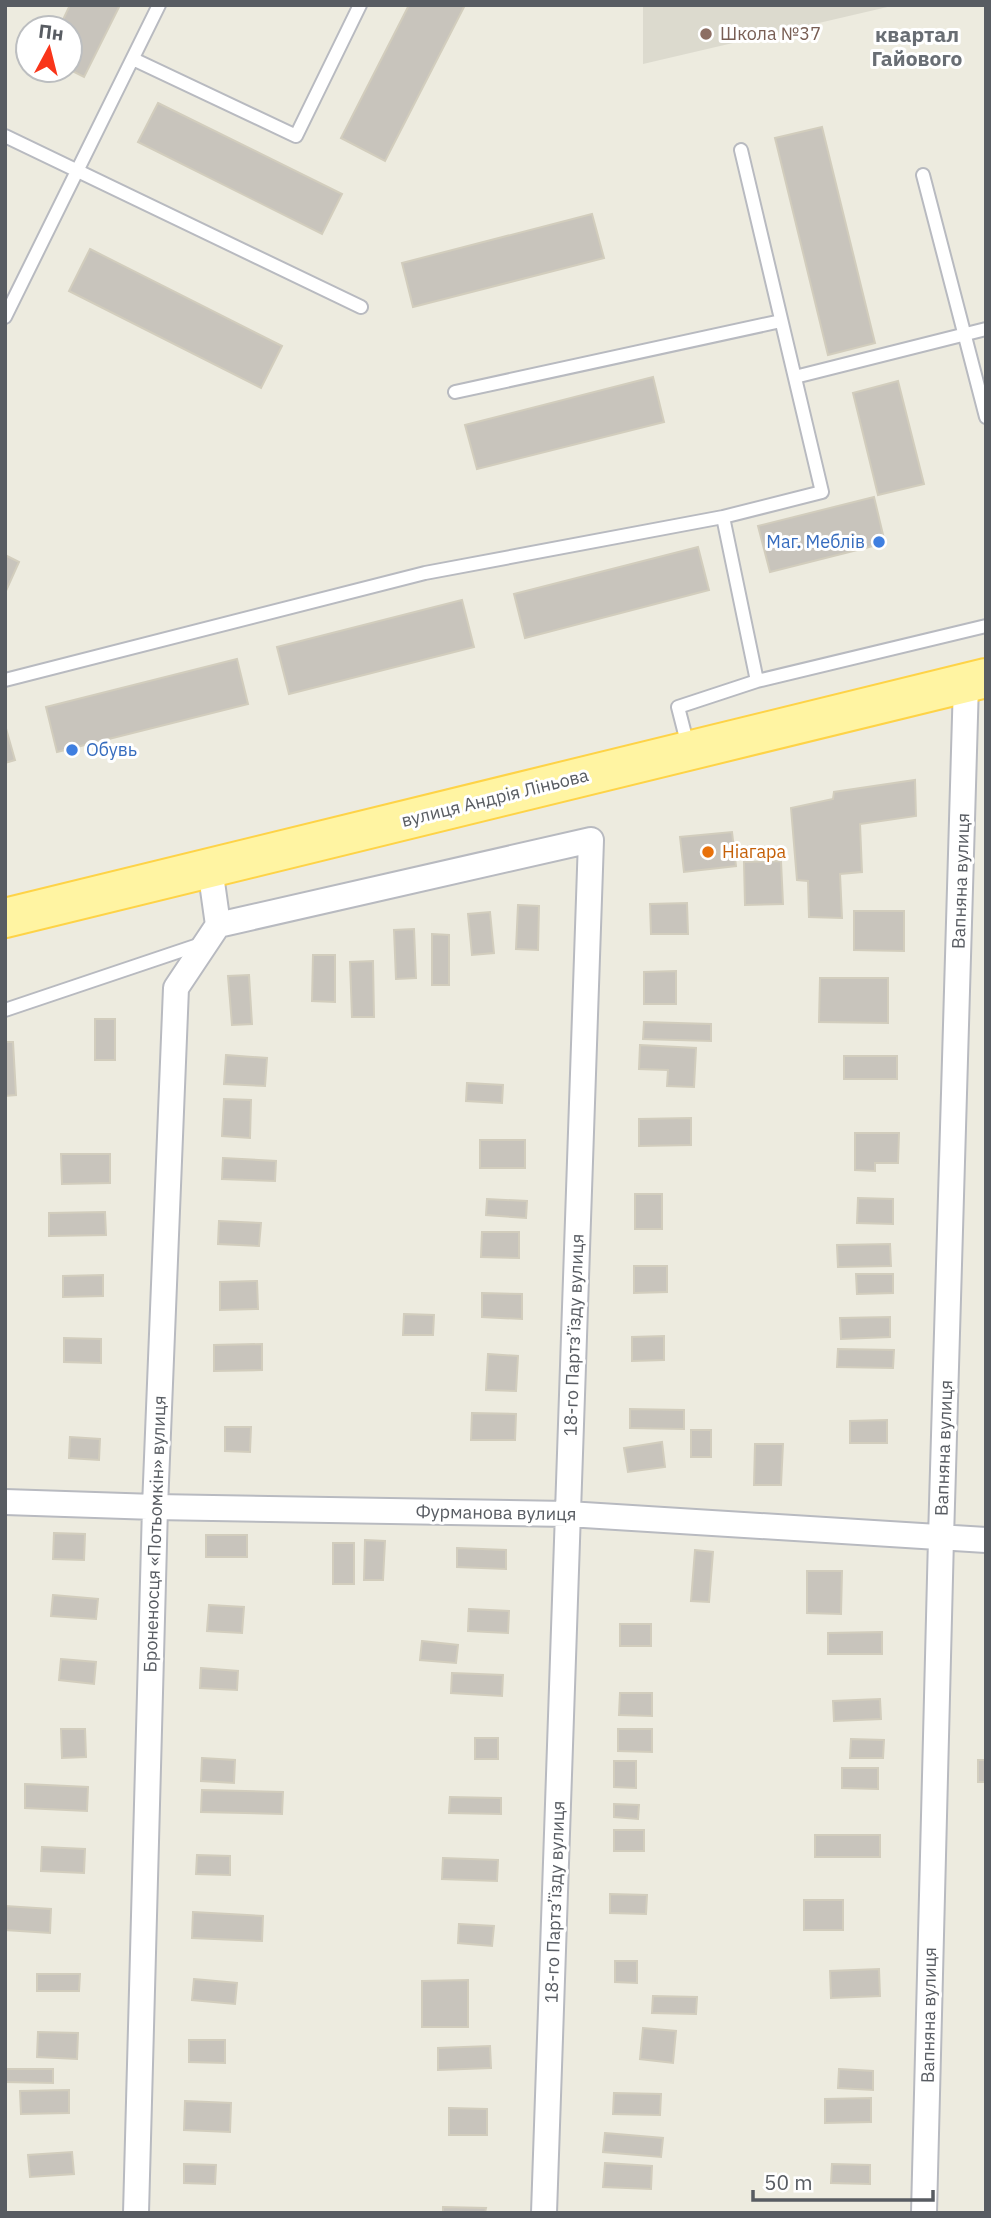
<svg xmlns="http://www.w3.org/2000/svg" width="991" height="2218" font-family="'IBM Plex Sans',sans-serif">
<style>
.education{fill:#dcdace}
.building{fill:#c8c4bc;stroke:#d2cdbd;stroke-width:2}
.lines{fill:none;stroke-linecap:round;stroke-linejoin:round}
.lane-casing{stroke:#b8bac0;stroke-width:16}
.street-casing{stroke:#b8bac0;stroke-width:28}
.primary-casing{stroke:#fed347;stroke-width:42}
.lane{stroke:#fff;stroke-width:12}
.street{stroke:#fff;stroke-width:24}
.primary{stroke:#fff4a2;stroke-width:38}
.education-dot{fill:#8d6e63;stroke:#fff;stroke-width:2.5}
.shop-dot{fill:#3f7fe0;stroke:#fff;stroke-width:2.5}
.food-dot{fill:#e8710a;stroke:#fff;stroke-width:2.5}
.labels{text-anchor:middle;stroke-width:6;stroke-linejoin:round;paint-order:stroke}
.education-label{font-size:18px;fill:#785e54;stroke:#fff;text-anchor:start}
.shop-label{font-size:18px;fill:#366cbe;stroke:#fff;text-anchor:end}
.street-label{font-size:18px;fill:#585c62;stroke:#fff}
.food-label{font-size:18px;fill:#c56008;stroke:#fff;text-anchor:start}
.quarter-label{font-size:21px;font-weight:bold;fill:#696e74;stroke:#fff}
</style>
<rect width="100%" height="100%" fill="#edebdf"/>
<path class="education" d="M643,5H896L643,64Z"/>
<path class="building" d="M70,5H120L84,77L70,70V28H59Z
M409,5H465L385,161L341,138Z
M158,103L342,194L322,234L138,142Z
M822,127L875,343L828,355L775,138Z
M592,214L604,258L413,307L402,263Z
M90,249L282,346L261,388L69,291Z
M653,377L664,422L477,469L465,425Z
M898,381L924,484L878,495L853,393Z
M874,497L885,543L770,572L758,526Z
M698,547L709,590L525,638L514,594Z
M5,555L19,562L5,593Z
M462,600L474,647L289,694L277,647Z
M237,659L248,704L57,752L46,707Z
M5,725L15,760L5,763Z
M915,780L916,816L860,824L862,872L840,874L842,918L809,917L808,881L797,880L791,808L833,799L834,792Z
M732,832L736,866L684,872L680,837Z
M781,861L783,904L745,905L744,862Z
M687,903L688,934H651L650,904Z
M518,905L539,906L538,950L516,949Z
M854,911H904V951L854,950Z
M490,912L494,953L472,955L468,914Z
M414,929L416,978L396,979L394,930Z
M432,934L449,935V985H432Z
M313,955H335V1002L312,1001Z
M373,961L374,1017H352L350,962Z
M676,971V1004H644V972Z
M249,975L252,1024L232,1025L228,976Z
M820,978H888V1023L819,1022Z
M95,1019H115V1060H95Z
M644,1022L711,1024V1041L643,1039Z
M5,1042H13L16,1095L5,1096Z
M640,1045L696,1048L694,1087L667,1086L668,1070L639,1069Z
M226,1055L267,1058L265,1086L224,1084Z
M844,1056H897V1079H844Z
M467,1083L503,1085L502,1103L466,1101Z
M224,1099L251,1100L250,1138L222,1136Z
M691,1118V1145L639,1146V1119Z
M855,1133H899L898,1163H875V1171L855,1170Z
M480,1140H525V1168H480Z
M61,1154H110V1183L62,1184Z
M223,1158L276,1161L275,1181L222,1179Z
M635,1194H662V1229H635Z
M858,1198L893,1199V1224L857,1223Z
M487,1199L527,1201L526,1218L486,1215Z
M105,1212L106,1235L49,1236V1213Z
M219,1221L261,1223L259,1246L218,1244Z
M482,1232H519V1258L481,1257Z
M890,1244L891,1266L838,1267L837,1245Z
M634,1266H667V1292L634,1293Z
M856,1274H893V1293L857,1294Z
M103,1275V1296L63,1297V1276Z
M257,1281L258,1309L220,1310V1282Z
M482,1293L522,1294V1319L482,1317Z
M404,1314L434,1315L433,1335H403Z
M890,1317V1337L841,1339L840,1318Z
M664,1336V1360L632,1361V1337Z
M64,1338L101,1339V1363L64,1362Z
M262,1344V1370L214,1371V1345Z
M838,1349L894,1350L893,1368L837,1367Z
M488,1354L518,1356L516,1391L486,1390Z
M630,1409L684,1410V1429L630,1428Z
M472,1413L516,1414L515,1440H471Z
M887,1420V1443H850V1421Z
M225,1427H251L250,1452L225,1451Z
M691,1430H711V1457H691Z
M70,1437L100,1439L99,1460L69,1458Z
M662,1442L665,1467L628,1472L624,1448Z
M755,1444H783L781,1485H754Z
M54,1533L85,1534L84,1560L53,1559Z
M206,1535H247V1557H206Z
M365,1540L385,1541L383,1580H364Z
M333,1543H354V1584H333Z
M457,1548L506,1550V1569L457,1567Z
M695,1550L713,1552L709,1602L691,1601Z
M807,1571H842L841,1614L807,1613Z
M53,1595L98,1599L96,1619L51,1616Z
M209,1605L244,1607L242,1633L207,1631Z
M469,1609L509,1611L508,1633L468,1631Z
M620,1624H651V1646H620Z
M882,1632V1654H828V1633Z
M422,1641L458,1645L456,1663L420,1660Z
M61,1659L96,1662L94,1684L59,1680Z
M201,1668L238,1671L237,1690L200,1688Z
M452,1673L503,1675L502,1696L451,1693Z
M620,1693H652V1716L619,1715Z
M880,1699L881,1719L834,1721L833,1701Z
M61,1729H85L86,1757L62,1758Z
M618,1729H652V1752L618,1751Z
M475,1738H498V1759H475Z
M851,1739L884,1740L883,1758H850Z
M202,1758L235,1760L234,1783L201,1781Z
M978,1760H986V1782H978Z
M614,1761H636V1788L614,1787Z
M842,1768H878V1789L842,1788Z
M25,1784L88,1787L87,1811L25,1808Z
M202,1790L283,1792L282,1814L201,1812Z
M450,1797L501,1798V1814L449,1813Z
M614,1804L639,1805L638,1819L614,1817Z
M614,1830H644V1851H614Z
M815,1835H880V1857H815Z
M42,1847L85,1849L84,1873L41,1871Z
M197,1855L230,1856V1875L196,1874Z
M443,1858L498,1860L497,1881L442,1879Z
M610,1894L647,1895L646,1914L610,1913Z
M804,1900H843V1930H804Z
M5,1906L51,1909L50,1933L5,1930Z
M193,1912L263,1916L262,1941L192,1938Z
M459,1924L494,1926L492,1946L458,1943Z
M615,1961H637V1983L615,1982Z
M879,1969L880,1996L831,1998L830,1971Z
M37,1974H80L79,1991H37Z
M194,1979L237,1983L235,2004L192,2000Z
M468,1980V2027H422V1981Z
M653,1996L697,1997L696,2014L652,2013Z
M643,2028L676,2031L673,2063L640,2059Z
M38,2032L78,2033L77,2059L37,2057Z
M189,2040H225V2063L189,2062Z
M490,2046L491,2068L438,2070V2048Z
M5,2069H53V2083L5,2082Z
M839,2069L873,2071V2090L838,2088Z
M69,2090V2113L21,2114L20,2091Z
M614,2093L661,2094L660,2115L613,2114Z
M871,2098V2122L825,2123V2099Z
M185,2101L231,2103L230,2132L184,2130Z
M449,2108L487,2109V2135H449Z
M605,2133L663,2138L661,2157L603,2152Z
M72,2152L74,2174L30,2177L28,2155Z
M605,2163L652,2166L651,2189L603,2187Z
M184,2164L216,2165L215,2184L184,2183Z
M832,2164L870,2165V2184L831,2183Z
M443,2207L486,2208L485,2213H443Z"/>
<g class="lines">
<g class="lane-casing">
<path id="lane" d="M133,59L296,136L360,5
M5,136L361,307
M923,175L986,417
M5,317L159,5
M795,377L986,329
M455,392L781,321
M723,517L757,681
M5,680L425,573L723,517L822,492L741,150
M688,746L678,707L757,681L986,626
M5,1010L204,943"/>
</g>
<g class="street-casing">
<path id="street" d="M218,925L591,840L544,2213
M5,1502L155,1507L568,1514L986,1540
M136,2213L155,1507L176,988L218,925L210,868
M924,2213L941,1538L966,683"/>
</g>
<g class="primary-casing">
<path id="primary" d="M5,918L986,678"/>
</g>
<use href="#lane" class="lane"/>
<use href="#street" class="street"/>
<use href="#primary" class="primary"/>
</g>
<circle class="education-dot" cx="706" cy="34" r="7"/>
<g class="shop-dot">
<circle cx="879" cy="542" r="7"/>
<circle cx="72" cy="750" r="7"/>
</g>
<circle class="food-dot" cx="708" cy="852" r="7"/>
<g class="labels">
<g class="education-label">
<text x="720" y="40">Школа №37</text>
</g>
<g class="shop-label">
<text x="865" y="548">Маг. Меблів</text>
<text x="86" y="756" text-anchor="start">Обувь</text>
</g>
<g class="street-label">
<text transform="translate(495 798) rotate(-14)" y="6">вулиця Андрія Ліньова</text>
<text transform="translate(961 881) rotate(-88)" y="6">Вапняна вулиця</text>
<text transform="translate(574 1335) rotate(-88)" y="6">18-го Партз’їзду вулиця</text>
<text transform="translate(944 1448) rotate(-88)" y="6">Вапняна вулиця</text>
<text transform="translate(496 1513) rotate(1)" y="6">Фурманова вулиця</text>
<text transform="translate(155 1534) rotate(-88)" y="6">Броненосця «Потьомкін» вулиця</text>
<text transform="translate(555 1902) rotate(-88)" y="6">18-го Партз’їзду вулиця</text>
<text transform="translate(929 2015) rotate(-89)" y="6">Вапняна вулиця</text>
</g>
<g class="food-label">
<text x="722" y="858">Ніагара</text>
</g>
<g class="quarter-label">
<text x="917" y="42">квартал<tspan x="917" dy="24">Гайового</tspan></text>
</g>
</g>
<rect width="991" height="2218" fill="none" stroke="#585c62" stroke-width="14"/>
<g transform="translate(49 49) rotate(7)"><circle r="33" fill="#ffffff" stroke="#bcbec0" stroke-width="2"/>
<path d="M0-5L12 26L0 18L-12 26Z" fill="#f9351a"/>
<text y="-10" font-size="19" font-weight="bold" text-anchor="middle" fill="#585c62">Пн</text>
</g>
<path d="M753 2190v10h180v-10" fill="none" stroke="#585c62" stroke-width="3.5"/>
<text x="764" y="2190" font-size="21" fill="#585c62" stroke="#ffffff" stroke-width="5" paint-order="stroke">50 m</text>
</svg>
